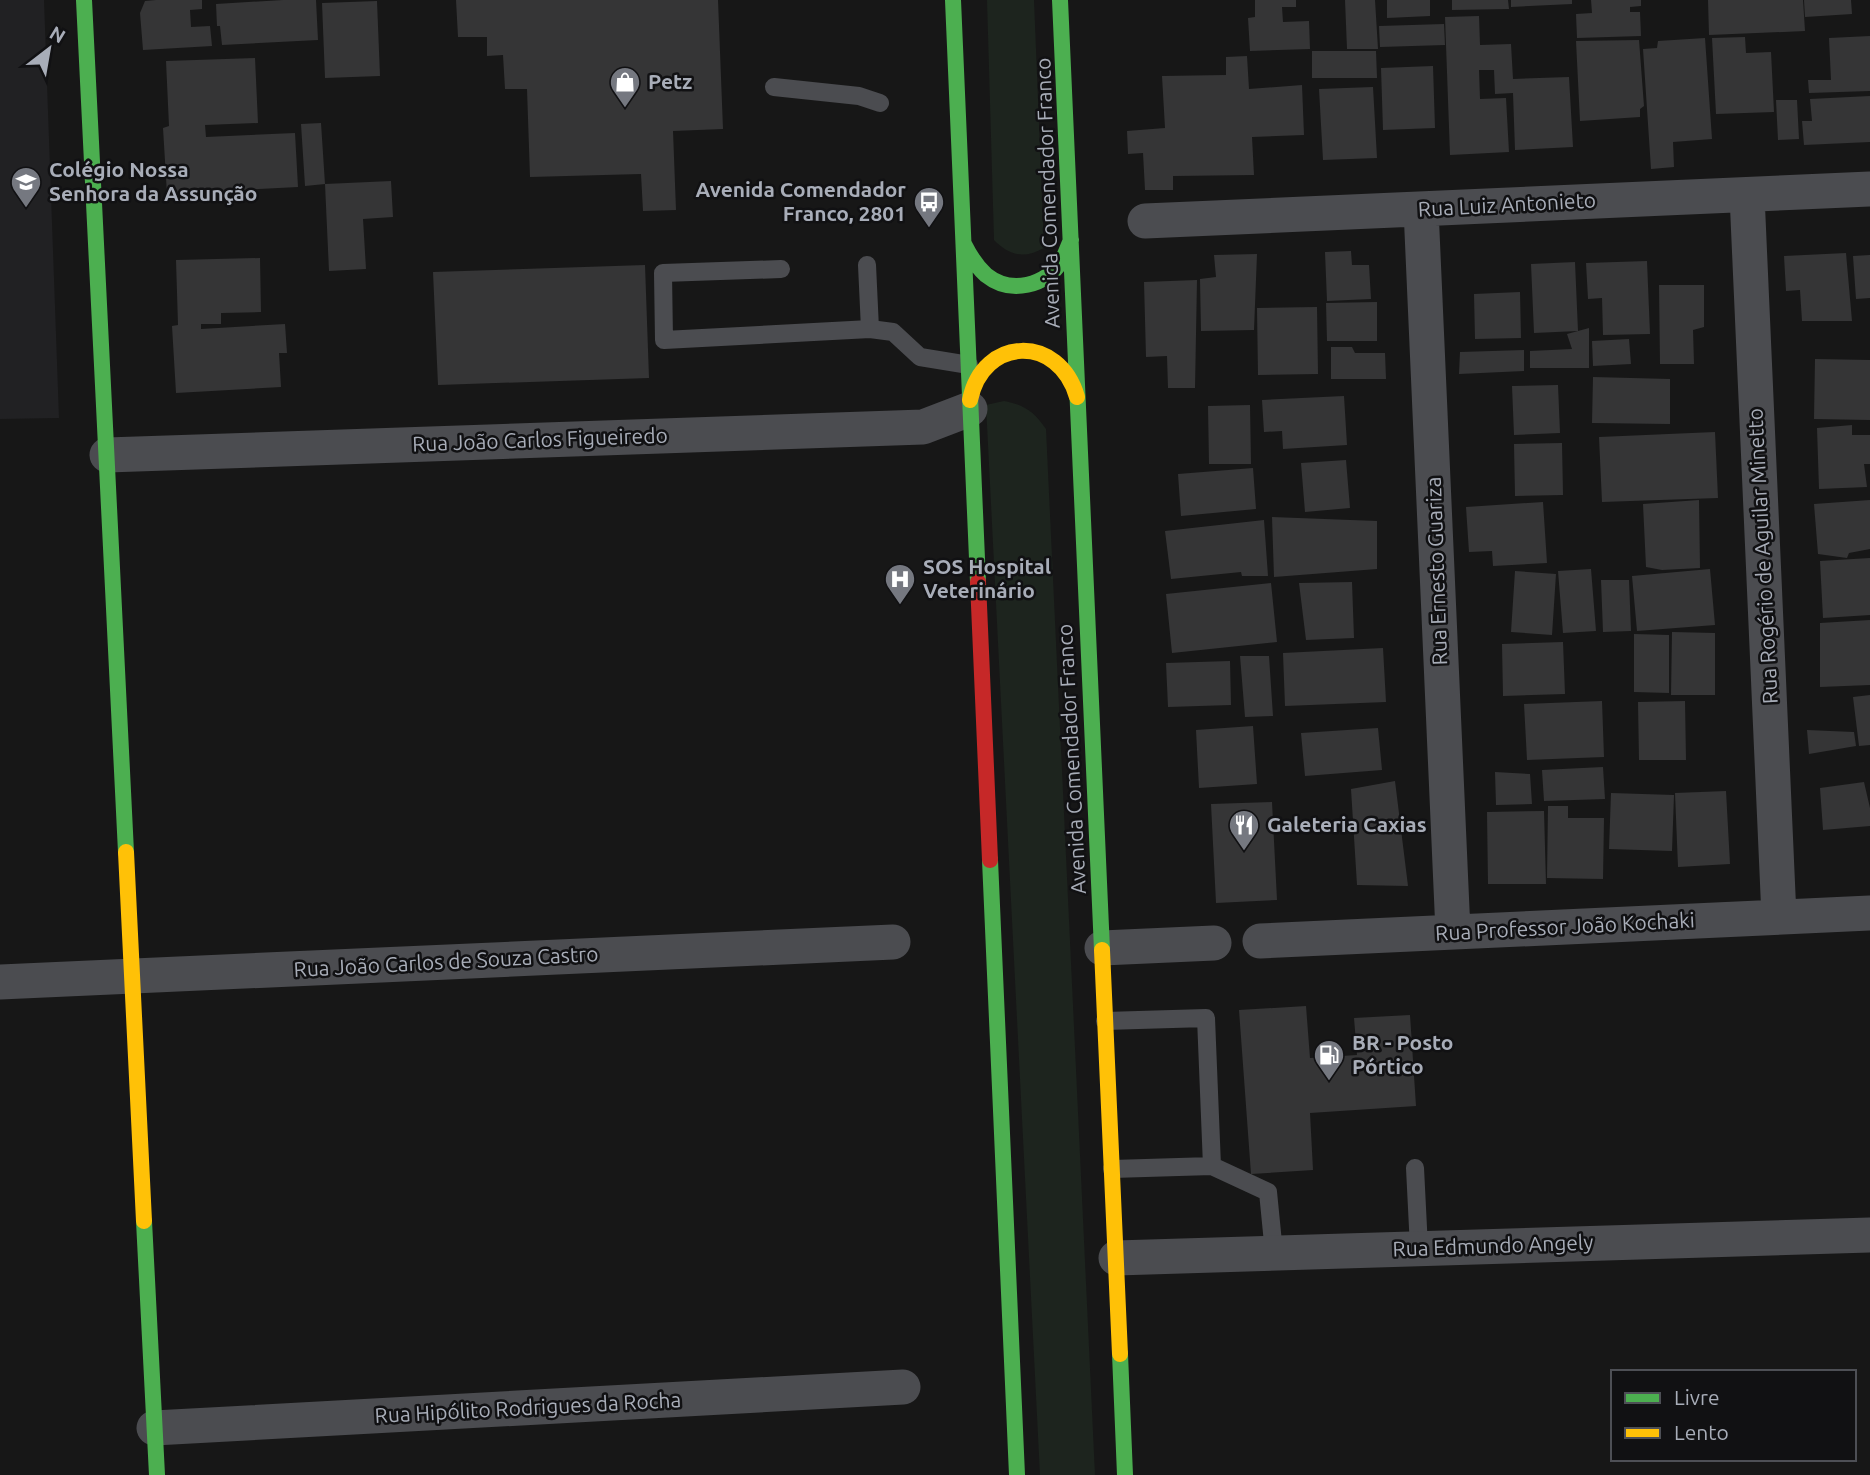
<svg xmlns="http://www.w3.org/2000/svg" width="1870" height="1475" font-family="Ubuntu,sans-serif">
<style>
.built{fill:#212123}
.green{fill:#1d241e}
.building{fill:#353536}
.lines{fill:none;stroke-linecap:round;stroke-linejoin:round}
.lane{stroke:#4b4c50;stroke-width:18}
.street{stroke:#4b4c50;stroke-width:35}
.fast{stroke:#4caf50;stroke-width:16}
.slow{stroke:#ffc107;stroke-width:16}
.jam{stroke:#c62828;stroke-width:16}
.labels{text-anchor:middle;stroke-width:5;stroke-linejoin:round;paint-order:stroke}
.poi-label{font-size:21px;font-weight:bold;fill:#a8adb8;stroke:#111113;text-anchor:start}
.street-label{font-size:21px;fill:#a8adb8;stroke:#111113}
</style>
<rect width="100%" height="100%" fill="#171717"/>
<path class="built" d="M0,0H44L59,418L0,419Z"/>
<path class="green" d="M987,0H1034L1044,248C1024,259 1010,256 994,240Z
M1004,401C1025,405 1034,412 1046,429L1095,1475H1040L986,405Z"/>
<path class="building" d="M156,0H202V9L190,10L191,27L210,26L212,46L143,50L140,13L145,1Z
M283,0H316L318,40L222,45L220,26H217L216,4Z
M456,0H718L723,129L673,131L676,210L643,211L641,174L530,177L527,89H505L503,55L487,56V37H458Z
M1255,0H1296V7H1282L1283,22L1309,21L1310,49L1250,51L1248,18L1255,17Z
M1345,0H1375L1378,49H1347Z
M1387,0H1430V16L1387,18Z
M1452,0H1508L1509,9L1452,10Z
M1511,0H1572V4L1511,7Z
M1591,0H1641V6L1630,7V12H1640L1641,36L1577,38L1576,14L1592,13Z
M1708,0H1803L1805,31L1709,35Z
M1804,0H1851L1852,14L1805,17Z
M377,1L380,76L325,78L322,3Z
M1479,16L1480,45L1511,44L1513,79L1569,77L1573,147L1515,150L1513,93L1495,94L1494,70H1479L1480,99L1506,98L1509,152L1450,155L1445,17Z
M1444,24L1445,45L1380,47L1379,26Z
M1870,36V91L1809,93L1808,80H1831L1829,38Z
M1745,37L1746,53L1771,52L1774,112L1716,114L1712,38Z
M1705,38L1712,139L1673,142L1674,167L1651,169L1643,49L1657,48L1658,41Z
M1639,40L1644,106L1640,109V117L1580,121L1576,41Z
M1312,51H1376L1377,78H1312Z
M1247,56L1249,89L1302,85L1304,135L1252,137L1254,175L1173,176V190H1145L1143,153L1128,154L1127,131L1165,128L1162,76L1226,75V57Z
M255,58L258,123L205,125L206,137L295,133L298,187L167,194L163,128L169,126L166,61Z
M1433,66L1435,128L1383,130L1381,68Z
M1373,87L1377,158L1323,160L1319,89Z
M1870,96V142L1804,145L1802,121H1812L1810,99Z
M1776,100H1797L1799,139L1778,140Z
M321,123L325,184L391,181L393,217L363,219L366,269L329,271L325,184L305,186L301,124Z
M1351,251L1352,265H1369L1371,299L1327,301L1325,252Z
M1846,253L1852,321H1802L1800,290L1786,291L1784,256Z
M1257,254L1254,330L1201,331L1200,279L1216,277L1214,255Z
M1870,255V298L1856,299L1853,256Z
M260,258L261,312L221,313V324H201V329L285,324L287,353H279L281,387L176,393L172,326L178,325L176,260Z
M1647,261L1650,334L1603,335L1602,298L1588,299L1586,263Z
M1575,262L1578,331L1534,333L1531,264Z
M645,265L649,378L438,385L433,272Z
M1197,280L1195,388H1168L1167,356L1146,357L1144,282Z
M1659,285H1704V327L1693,330L1694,364H1660Z
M1520,292L1521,338L1475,339L1474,294Z
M1377,302V341H1327L1326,303Z
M1317,307L1318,374L1258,375L1257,308Z
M1589,328V368H1530V351L1572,349L1567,334Z
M1629,339L1631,364L1593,366L1592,341Z
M1331,347H1352L1355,353H1385L1386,379H1331Z
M1524,350V371L1459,374L1460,352Z
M1815,359L1870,360V420L1814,419Z
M1593,377L1670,379V424L1592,423Z
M1558,385L1560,433L1514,435L1512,386Z
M1344,396L1347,445L1283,449L1282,431L1264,432L1262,400Z
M1250,405L1251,464H1209L1208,406Z
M1852,425V435H1870V464H1864L1867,487L1819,489L1817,428Z
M1715,432L1718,498L1602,502L1599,437Z
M1562,443L1563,495L1515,496L1514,444Z
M1346,460L1350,508L1305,512L1301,463Z
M1253,468L1256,509L1181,516L1178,474Z
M1699,500L1700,568L1662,570L1646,567L1643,504Z
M1870,500V549L1849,553L1847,558L1818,554L1814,504Z
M1543,502L1547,563L1493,566L1492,551L1469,552L1466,507Z
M1272,517L1377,521V569L1274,577Z
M1264,520L1268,576H1242L1241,572L1171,579L1165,531Z
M1870,558V615L1823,618L1820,561Z
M1591,569L1596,631L1563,633L1558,571Z
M1710,569L1715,625L1637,631L1632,576Z
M1515,571L1556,574L1552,635L1511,632Z
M1601,580H1629L1631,631L1603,632Z
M1352,582L1354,638L1306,640L1299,583Z
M1271,583L1277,642L1172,653L1166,594Z
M1870,620V685L1820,687V623Z
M1672,632L1715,633V695H1671Z
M1634,634L1669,635V693L1634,692Z
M1563,642L1565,694L1503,696L1502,644Z
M1383,648L1386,702L1285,706L1283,653Z
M1240,656H1269L1273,716L1245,717Z
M1230,661L1231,705L1168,707L1166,663Z
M1870,695V745L1859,746L1853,697Z
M1602,701L1604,757L1527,760L1524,704Z
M1685,701L1686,760H1639L1638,702Z
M1253,726L1257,784L1199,788L1196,730Z
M1378,728L1382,770L1305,776L1301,733Z
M1807,730L1854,732L1856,746L1809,754Z
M1603,767L1605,799L1544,801L1542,770Z
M1495,772L1530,774L1532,804L1496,805Z
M1395,781L1408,886L1357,885L1351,789Z
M1864,782L1870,808V826L1823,830L1820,788Z
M1726,791L1730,864L1678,867L1675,793Z
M1611,793L1674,795L1672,851L1609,849Z
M1272,802L1277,900L1216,903L1211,804Z
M1548,806H1568V818H1604L1603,879L1547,878Z
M1544,811L1546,884H1488L1487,812Z
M1306,1006L1310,1058L1357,1055L1354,1018L1410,1015L1416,1106L1310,1113L1313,1170L1251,1174L1239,1010Z"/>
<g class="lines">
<path class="lane" d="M774,87L859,96L880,103
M867,265L870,329L893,332L920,357L969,365
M781,269L663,273L664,340L870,329
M1105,1021L1206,1018L1212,1166
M1415,1168L1419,1248
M1112,1169L1212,1166L1268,1192L1274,1253"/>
<path class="street" d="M1747,195L1779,917
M1421,209L1453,932
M1145,221L1870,189
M107,455L923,427L970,409
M1260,941L1870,913
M1102,948L1214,943
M0,982L893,942
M1116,1258L1870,1235
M154,1428L903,1387"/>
<path class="fast" d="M84,0L126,852
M953,0L978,582
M1060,0L1102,950
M964,244C970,256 976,266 986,275C1011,295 1046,286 1062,260C1066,254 1068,246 1071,240
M990,860L1017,1475
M144,1221L157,1475
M1120,1354L1125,1475"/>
<path class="slow" d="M970,400C983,336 1059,334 1077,397
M126,852L144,1221
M1102,950L1120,1354"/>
<path class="jam" d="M978,582L990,860"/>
</g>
<defs>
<g id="shop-pin" transform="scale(1.575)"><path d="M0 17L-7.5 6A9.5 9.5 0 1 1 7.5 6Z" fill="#757880" stroke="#111113"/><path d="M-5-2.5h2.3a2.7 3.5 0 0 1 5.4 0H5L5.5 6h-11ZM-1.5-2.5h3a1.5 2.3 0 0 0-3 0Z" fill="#fff"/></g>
<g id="school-pin" transform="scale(1.575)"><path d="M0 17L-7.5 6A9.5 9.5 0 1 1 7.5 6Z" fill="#757880" stroke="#111113"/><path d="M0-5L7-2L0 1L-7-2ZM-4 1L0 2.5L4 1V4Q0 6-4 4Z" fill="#fff"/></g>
<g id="bus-pin" transform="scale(1.575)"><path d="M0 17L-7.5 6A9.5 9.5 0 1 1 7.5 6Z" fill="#757880" stroke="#111113"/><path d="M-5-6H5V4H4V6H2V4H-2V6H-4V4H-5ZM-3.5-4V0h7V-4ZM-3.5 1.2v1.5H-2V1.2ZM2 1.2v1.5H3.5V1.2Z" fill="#fff"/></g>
<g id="hospital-pin" transform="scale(1.575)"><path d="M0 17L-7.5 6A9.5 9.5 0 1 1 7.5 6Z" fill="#757880" stroke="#111113"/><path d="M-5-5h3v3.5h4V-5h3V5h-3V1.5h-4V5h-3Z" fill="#fff"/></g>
<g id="restaurant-pin" transform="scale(1.575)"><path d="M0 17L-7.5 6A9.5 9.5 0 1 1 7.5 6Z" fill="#757880" stroke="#111113"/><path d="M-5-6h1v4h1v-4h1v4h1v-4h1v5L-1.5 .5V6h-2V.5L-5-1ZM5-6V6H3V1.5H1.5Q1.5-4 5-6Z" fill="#fff"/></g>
<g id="fuel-pin" transform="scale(1.575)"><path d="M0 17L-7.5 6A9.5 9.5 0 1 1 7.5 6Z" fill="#757880" stroke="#111113"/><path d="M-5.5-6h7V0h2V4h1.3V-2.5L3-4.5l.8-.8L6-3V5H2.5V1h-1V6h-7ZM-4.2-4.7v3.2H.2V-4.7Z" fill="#fff"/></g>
</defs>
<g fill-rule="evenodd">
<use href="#shop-pin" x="625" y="82"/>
<use href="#school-pin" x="26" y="182"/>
<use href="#bus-pin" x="929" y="202"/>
<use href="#hospital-pin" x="900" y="579"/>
<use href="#restaurant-pin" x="1244" y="825"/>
<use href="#fuel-pin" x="1329" y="1055"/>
</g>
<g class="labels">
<g class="poi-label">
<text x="648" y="89">Petz</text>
<text x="49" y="177">Colégio Nossa<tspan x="49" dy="24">Senhora da Assunção</tspan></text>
<text x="906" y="197" text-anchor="end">Avenida Comendador<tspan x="906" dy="24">Franco, 2801</tspan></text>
<text x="923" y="574">SOS Hospital<tspan x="923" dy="24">Veterinário</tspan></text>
<text x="1267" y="832">Galeteria Caxias</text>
<text x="1352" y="1050">BR - Posto<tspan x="1352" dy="24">Pórtico</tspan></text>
</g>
<g class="street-label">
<text transform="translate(1048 193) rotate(-92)" y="7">Avenida Comendador Franco</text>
<text transform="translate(1507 205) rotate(-3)" y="7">Rua Luiz Antonieto</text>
<text transform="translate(540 440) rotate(-2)" y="7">Rua João Carlos Figueiredo</text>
<text transform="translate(1763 556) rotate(-93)" y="7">Rua Rogério de Aguilar Minetto</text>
<text transform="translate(1437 571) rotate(-92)" y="7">Rua Ernesto Guariza</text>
<text transform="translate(1072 759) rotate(-93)" y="7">Avenida Comendador Franco</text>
<text transform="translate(1565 927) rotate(-3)" y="7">Rua Professor João Kochaki</text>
<text transform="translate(446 962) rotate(-3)" y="7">Rua João Carlos de Souza Castro</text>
<text transform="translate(1493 1246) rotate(-2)" y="7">Rua Edmundo Angely</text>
<text transform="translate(528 1408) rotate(-3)" y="7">Rua Hipólito Rodrigues da Rocha</text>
</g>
</g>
<rect x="1611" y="1370" width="245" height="91" fill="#111113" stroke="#4d4f55" stroke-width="2"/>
<rect x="1625" y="1393" width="35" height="10" fill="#4caf50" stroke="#4d4f55" stroke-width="2"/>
<text x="1674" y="1405" font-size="21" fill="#a8adb8">Livre</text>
<rect x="1625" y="1428" width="35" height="10" fill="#ffc107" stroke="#4d4f55" stroke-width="2"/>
<text x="1674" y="1440" font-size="21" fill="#a8adb8">Lento</text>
<g transform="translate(49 49) rotate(31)" stroke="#111113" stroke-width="5" paint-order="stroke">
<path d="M0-5L12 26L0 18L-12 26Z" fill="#a8adb8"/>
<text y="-10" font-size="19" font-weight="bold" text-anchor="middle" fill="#a8adb8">N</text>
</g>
</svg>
